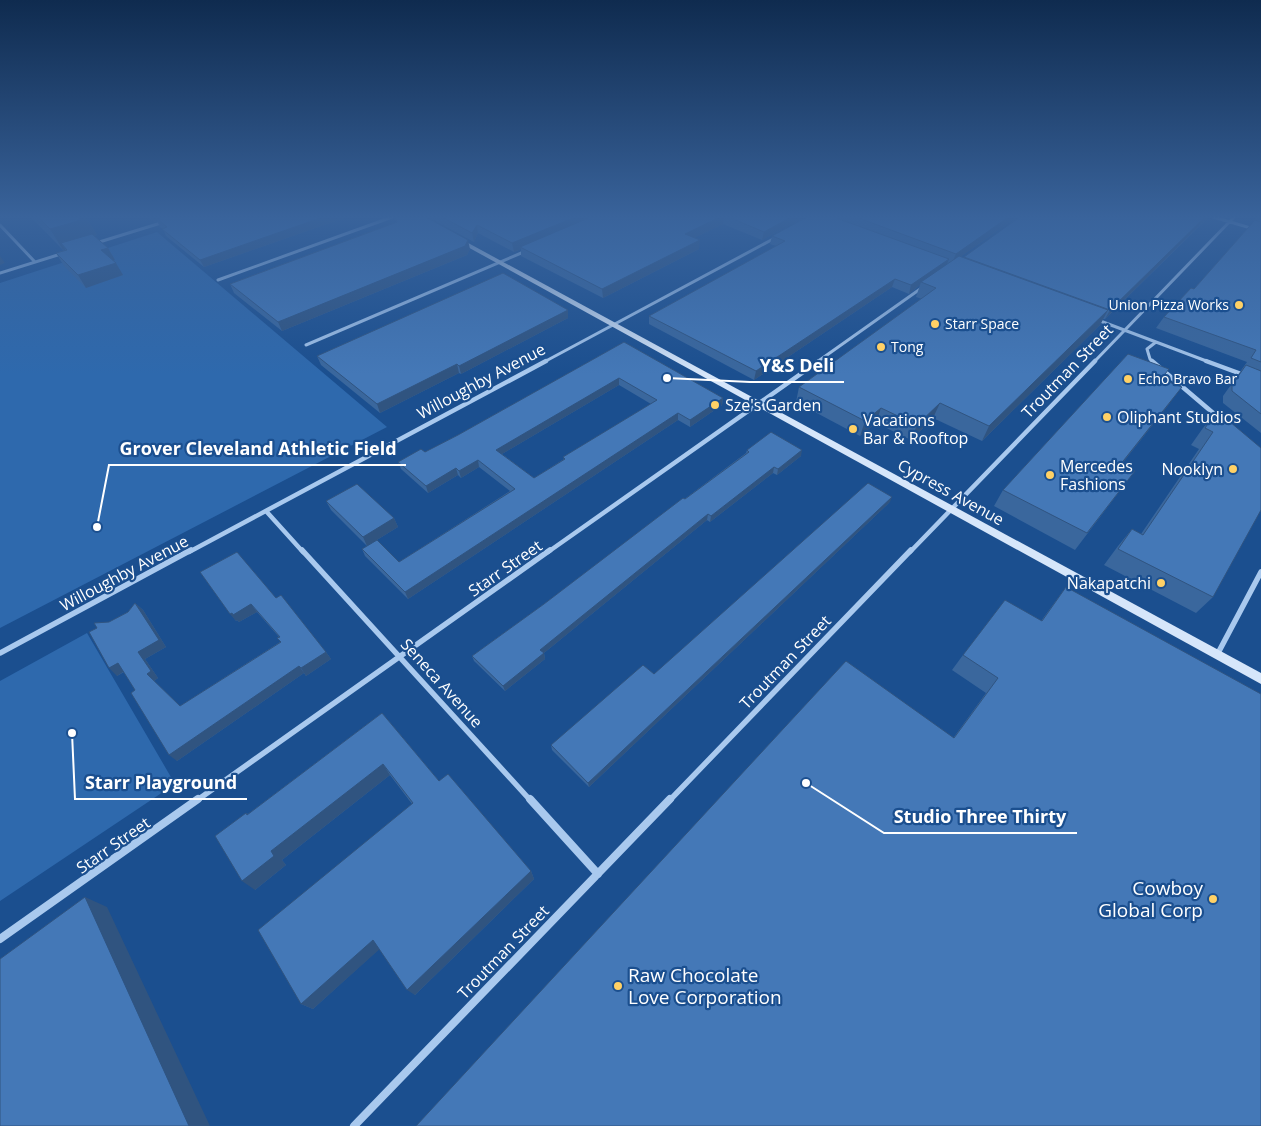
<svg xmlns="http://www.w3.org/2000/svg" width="1261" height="1126" font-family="'Open Sans',sans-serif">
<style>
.green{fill:#2e69ad}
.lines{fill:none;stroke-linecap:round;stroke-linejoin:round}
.minor-far3{stroke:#a9c9ee;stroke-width:3}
.minor-far2{stroke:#a9c9ee;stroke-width:4.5}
.minor-far1{stroke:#a9c9ee;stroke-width:5.5}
.minor{stroke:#a9c9ee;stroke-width:8}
.secondary{fill:#d6e6fa;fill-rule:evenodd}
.wall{fill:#3a679d;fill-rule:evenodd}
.shaded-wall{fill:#305480}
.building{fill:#4478b7;stroke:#305480;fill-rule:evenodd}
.poi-dot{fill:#ffd166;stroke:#1b4f8f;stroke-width:2}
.labels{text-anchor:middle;stroke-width:4.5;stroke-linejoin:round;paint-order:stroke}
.far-poi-label{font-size:14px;fill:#fff;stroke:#1b4f8f;text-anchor:start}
.street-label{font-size:16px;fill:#fff;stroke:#1b4f8f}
.poi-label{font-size:16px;fill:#fff;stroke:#1b4f8f;text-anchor:start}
.near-poi-label{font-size:19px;fill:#fff;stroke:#1b4f8f;text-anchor:end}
.leader{fill:none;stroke:#fff;stroke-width:2}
.callout-dot{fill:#fff;stroke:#1b4f8f;stroke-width:2}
.callout-label{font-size:18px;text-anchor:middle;font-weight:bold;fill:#fff;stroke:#1b4f8f;stroke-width:4.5;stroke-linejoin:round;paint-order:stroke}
</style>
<rect width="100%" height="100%" fill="#1b4f8f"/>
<path class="green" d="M157,232L387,427L0,628V283Z
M87,633L175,784L0,901V681Z"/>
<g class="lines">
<path class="minor-far3" d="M1210,216L1261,231
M0,225L35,262
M96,243L164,222
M0,273L64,253
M218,280L395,216
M1095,319L1209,362
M306,345L526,251
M544,362L775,238
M817,362L923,287
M1094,362L1235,216
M1153,362L1150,359L1147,349L1156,342"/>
<path class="minor-far2" d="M1152,361L1219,418
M1206,361L1244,375
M266,511L303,552
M189,552L546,361
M548,552L819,361
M910,552L1095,361"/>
<path class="minor-far1" d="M302,550L531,801
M0,653L191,550
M1217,655L1261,572
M196,801L550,550
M669,801L911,550"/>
<path class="minor" d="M530,799L598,874
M0,939L198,799
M354,1126L670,799"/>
<path class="secondary" d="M455,238H459L1261,673V684L455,240Z"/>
</g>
<path class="wall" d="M30,216H85L97,235L94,236L108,248L115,260H113L123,275L86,288L64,266L56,253L65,250V249L63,250Z
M147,216H350L204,267L166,236L163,229L160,227L157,221L154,222Z
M394,216H424L470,249L467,255L282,331L234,293L230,284L396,222Z
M426,216H807L762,240L723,224L694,238L699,249L603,298L521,256V249L514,252L478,233L474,242Z
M809,216H1019L960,257L963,258L964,257L1208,218L1105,319H1103L1100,325L982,441L933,418L911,440L876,423L860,436L796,402L799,387L922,299L916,297L920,285L909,294L892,287L754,380L649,324V316L776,246L770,244L772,236Z
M1258,216H1261V433L1223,403V396L1247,362L1156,328L1164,317L1194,289L1255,220Z
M568,310V318L461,374L459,373L380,413L321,365L317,356Z
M624,342L723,398L722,405L690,427L678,420L408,599L365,556L362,549L399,562L510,491L479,467L461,478L458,475L428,493L401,469L398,462L425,452L458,435ZM619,385L651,404L563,457L564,459L534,478L502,454Z
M1162,379L1170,403L1121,465L1135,471L1075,550L994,506L1003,490Z
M1217,411L1213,597L1196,613L1104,565L1118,546L1132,529L1141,534L1199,449L1191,445L1203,428Z
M747,450L801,456L777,475L773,473L710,522L707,520L544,653L545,659L505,691L474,661L472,656L544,604L746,453Z
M326,501L394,518L398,527L367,546L331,510Z
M890,502L589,787L552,750L551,745L654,674Z
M200,572L276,598L326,652L331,659L306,676L304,673L177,761L135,690L124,672L117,676L109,622L128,612L135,603L143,610L166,647L145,659L158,678L154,681L180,706L280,642L279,637L257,612L239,622L237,620L236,621Z
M1066,587L1261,1126L954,737L986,693L952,670L963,655L1041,621Z
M382,713L439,781L531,871L534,879L415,995L379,949L313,1009L301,1004L412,804L390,775L282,860L286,865L255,890L246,813L248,814Z"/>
<path class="shaded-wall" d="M81,216H85L97,235L61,243L65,249L63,250L50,229Z
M151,216H175L157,219V221L154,222Z
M326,216H350L204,267L200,260Z
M578,216H599L520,247L521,249L514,252L512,243Z
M722,216H724L723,224L684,243L685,234Z
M793,216H807L762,240L764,232Z
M1010,216H1019L952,263L956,254Z
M1206,216H1209L1105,319L1110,310Z
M477,225L478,233L474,242L472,233Z
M468,240L470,249L467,255L282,331L278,322Z
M700,240L699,249L603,298L602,289Z
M108,248L115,260L108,262L101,250Z
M0,256L5,263L0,265Z
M949,259L946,267L921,282L920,285L909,294L911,285Z
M116,263L123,275L86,288L78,275Z
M895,279L892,287L754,380L756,371Z
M568,310V318L461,374L459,366Z
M1108,310L1100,325L982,441L989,426Z
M457,364L459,373L380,413L377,404Z
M619,378V385L497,457L496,450Z
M1182,387L1170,403L1108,481L1120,465Z
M723,398L722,405L690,427V420Z
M940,403L933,418L911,440L917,425Z
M881,408L876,423L860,436L865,421Z
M678,413V420L408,599L405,592Z
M802,450L801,456L777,475L778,469Z
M478,460L479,467L461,478L459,471Z
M774,467L773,473L710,522L711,516Z
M456,468L458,475L428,493L426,486Z
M892,497L890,502L589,787L588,783Z
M708,514L707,520L544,653L545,659L505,691L503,686L540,650Z
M394,518L398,527L367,546L363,537Z
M135,603L143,610L166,647L145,659L158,678L154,681L147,674L138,652Z
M251,604L257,612L239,622L237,620L236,621L230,614Z
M326,652L331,659L306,676L301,668Z
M118,663L126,670L117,676L109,668Z
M299,666L304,673L177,761L169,755Z
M383,764L390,775L282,860L286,865L255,890L242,881L271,851Z
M531,871L534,879L415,995L407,990Z
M85,897L107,907L210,1126H189Z
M373,940L382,947L313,1009L301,1004Z"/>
<path class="building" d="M37,216H81L77,217L81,220L50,229Z
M167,216H326L200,260L162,229L167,227L157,219Z
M395,216H424L468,240L465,246L278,322L230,284L397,222Z
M440,216H578L512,243L477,225L472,233Z
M593,216H722L685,234L700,240L602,289L520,247Z
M726,216H793L764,232Z
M809,216H831L949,259L911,285L895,279L756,371L649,316L785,241L772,236Z
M853,216H1010L956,254Z
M1021,216H1206L1110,310L964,257Z
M1255,220L1261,222V362L1251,358L1256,350L1164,317L1191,288L1194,289Z
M92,234L108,248L101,250L116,263L78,275L56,253L67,250L61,243Z
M959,256L1108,310L989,426L940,403L917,425L881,408L865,421L799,387L936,288L921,282Z
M503,273L568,310L459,366L457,364L377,404L317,356Z
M624,342L723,398L690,420L678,413L405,592L362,549L377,540L399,562L515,489L478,460L459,471L456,468L426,486L398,462L421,449L425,452L458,435ZM619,378L657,400L563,457L565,459L534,478L496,450Z
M1128,354L1169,369L1161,379L1182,387L1120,465L1135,471L1087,533L1003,490Z
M1246,365L1261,371V414L1232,391V385Z
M1217,411L1261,448V510L1213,597L1118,549L1132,529L1143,535L1213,432L1205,428Z
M771,432L802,450L778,469L774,467L711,516L708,514L540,650L544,653L503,686L472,656L544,604L683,498L685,499L749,452L747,450Z
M868,483L892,497L588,783L551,745L643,665L654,674Z
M357,484L394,518L363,537L326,501Z
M237,552L276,598L281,595L326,652L301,668L299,666L169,755L131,693L135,690L118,663L109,668L89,632L97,628L94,623L109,622L128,612L135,603L159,640L138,652L151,671L147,674L180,706L281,642L277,638L280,637L251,604L233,615L232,613L230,614L200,572Z
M1066,587L1261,694V1126H416L846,661L954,738L998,678L963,655L1005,600L1042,621Z
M382,713L439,781L448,774L531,871L407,990L373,940L301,1004L258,930L413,803L383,764L271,851L274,856L242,881L215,836L246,813L247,815Z
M85,897L189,1126H0V959Z"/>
<linearGradient id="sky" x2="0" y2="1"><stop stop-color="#0f2b4f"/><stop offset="0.58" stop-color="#39639b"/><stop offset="1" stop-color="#39639b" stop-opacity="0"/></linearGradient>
<rect width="1261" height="374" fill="url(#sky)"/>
<g class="poi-dot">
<circle cx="1239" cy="305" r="5"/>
<circle cx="935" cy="324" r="5"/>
<circle cx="881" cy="347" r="5"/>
<circle cx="1128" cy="379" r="5"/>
<circle cx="715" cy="405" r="5"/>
<circle cx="1107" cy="417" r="5"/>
<circle cx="853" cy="429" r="5"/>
<circle cx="1233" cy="469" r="5"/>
<circle cx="1050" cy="475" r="5"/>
<circle cx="1161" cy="583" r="5"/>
<circle cx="1213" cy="899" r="5"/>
<circle cx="618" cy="986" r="5"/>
</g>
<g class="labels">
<g class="far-poi-label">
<text x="1229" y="310" text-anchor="end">Union Pizza Works</text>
<text x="945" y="329">Starr Space</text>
<text x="891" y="352">Tong</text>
<text x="1138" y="384">Echo Bravo Bar</text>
</g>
<g class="street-label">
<text transform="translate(1067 371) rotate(-46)" y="6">Troutman Street</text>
<text transform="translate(481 381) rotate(-28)" y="6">Willoughby Avenue</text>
<text transform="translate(951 492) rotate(29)" y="6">Cypress Avenue</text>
<text transform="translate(505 568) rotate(-35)" y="6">Starr Street</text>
<text transform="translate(124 573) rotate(-28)" y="6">Willoughby Avenue</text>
<text transform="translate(785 662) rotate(-46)" y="6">Troutman Street</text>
<text transform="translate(442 683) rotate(48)" y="6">Seneca Avenue</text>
<text transform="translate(113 845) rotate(-35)" y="6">Starr Street</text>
<text transform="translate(503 952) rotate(-46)" y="6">Troutman Street</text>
</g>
<g class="poi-label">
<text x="725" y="411">Sze's Garden</text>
<text x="1117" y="423">Oliphant Studios</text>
<text x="863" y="426">Vacations<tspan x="863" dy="18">Bar &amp; Rooftop</tspan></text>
<text x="1060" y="472">Mercedes<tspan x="1060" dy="18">Fashions</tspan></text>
<text x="1223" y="475" text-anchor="end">Nooklyn</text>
<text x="1151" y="589" text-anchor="end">Nakapatchi</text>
</g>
<g class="near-poi-label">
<text x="1203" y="895">Cowboy<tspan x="1203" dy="22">Global Corp</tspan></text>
<text x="628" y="982" text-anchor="start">Raw Chocolate<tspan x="628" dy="22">Love Corporation</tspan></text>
</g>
</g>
<path class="leader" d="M667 378L750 382H844M97 527L109 465H406M72 733L75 799H247M806 783L884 833H1077"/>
<g class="callout-dot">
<circle cx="667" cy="378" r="5"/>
<circle cx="97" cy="527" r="5"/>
<circle cx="72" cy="733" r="5"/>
<circle cx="806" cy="783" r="5"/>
</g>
<g class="callout-label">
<text x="797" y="372">Y&amp;S Deli</text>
<text x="258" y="455">Grover Cleveland Athletic Field</text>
<text x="161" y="789">Starr Playground</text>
<text x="980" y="823">Studio Three Thirty</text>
</g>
</svg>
